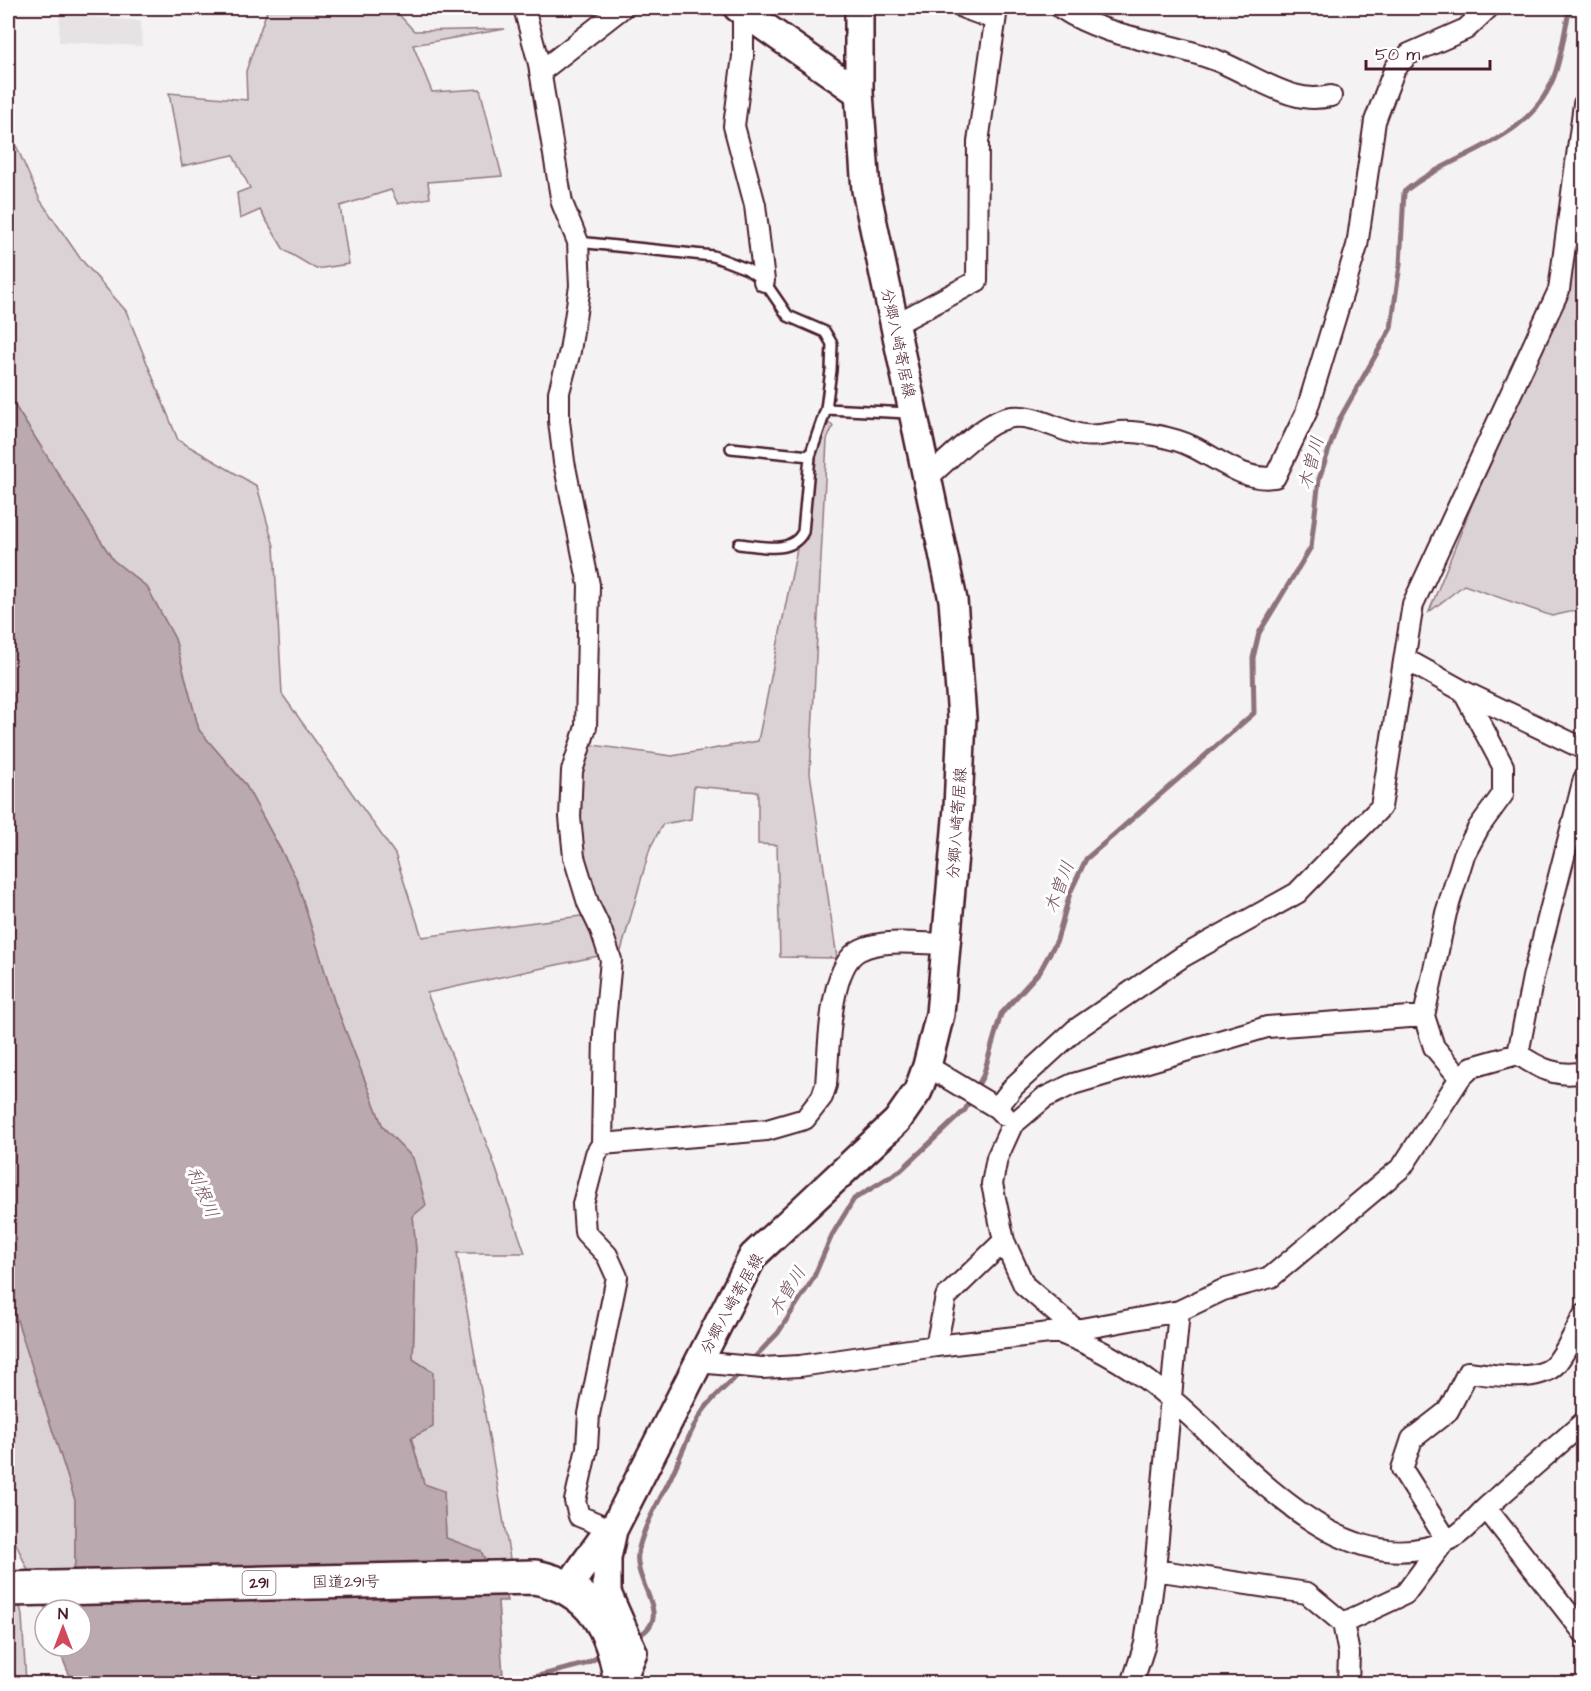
<svg xmlns="http://www.w3.org/2000/svg" width="1591" height="1691" font-family="'Architects Daughter','Klee One',sans-serif">
<style>
.built{fill:#e7e2e3}
.green{fill:#dbd2d5;stroke:#927880;stroke-width:1.5}
.water{fill:#baa9ae;stroke:#8d727a;stroke-width:1.5}
.lines{fill:none;stroke-linecap:round;stroke-linejoin:round}
.stream{stroke:#8d727a;stroke-width:5}
.lane-casing{stroke:#4a1f2b;stroke-width:14}
.street-casing{stroke:#4a1f2b;stroke-width:24}
.secondary-casing{stroke:#4a1f2b;stroke-width:32}
.highway-casing{stroke:#4a1f2b;stroke-width:38}
.lane{stroke:#fff;stroke-width:9}
.street{stroke:#fff;stroke-width:20}
.secondary{stroke:#fff;stroke-width:27}
.highway{stroke:#fff;stroke-width:33}
.labels{text-anchor:middle;stroke-width:6;stroke-linejoin:round;paint-order:stroke}
.shield{fill:#fff;stroke:#80626b;stroke-width:1.5}
.shield-label{font-size:15px;font-weight:bold;fill:#4a1f2b}
.street-label{font-size:16px;fill:#4a1f2b;stroke:#fff}
.water-label{font-size:18px;font-style:italic;fill:#714f59;stroke:#fff}
</style>
<rect width="100%" height="100%" fill="#f4f2f2"/>
<filter id="ink" filterUnits="userSpaceOnUse"><feTurbulence type="fractalNoise" baseFrequency=".0167" numOctaves="2"/><feDisplacementMap in="SourceGraphic" scale="12" xChannelSelector="R" yChannelSelector="G"/><feConvolveMatrix kernelMatrix="1 2 1 2 8 2 1 2 1" color-interpolation-filters="sRGB"/></filter>
<g filter="url(#ink)">
<path class="built" d="M60,15L141,21L142,46L59,42Z"/>
<path class="green" d="M268,8H393L414,31L505,29L413,45L432,92L480,89L502,176L428,182L430,198L398,204L391,190L340,206L349,264L316,269L284,250L260,210L240,219L237,193L250,188L233,155L182,166L169,93L247,100L246,71Z
M8,127L40,200L80,258L126,311L178,440L257,486L274,546L282,694L395,854L422,937L581,916L598,908L583,852L576,785L586,744L672,756L758,741L798,544L807,539L818,440L829,423L833,426L827,440L810,773L837,958L780,957L777,845L758,844V792L694,786L691,819L663,824L650,848L621,951L427,993L490,1152L525,1253H457L511,1564L485,1560L481,1551L446,1538L444,1491L424,1484L411,1437L416,1251L413,1216L412,1158L383,1127L334,1001L296,878L245,784L199,730L175,639L147,587L113,560L8,395Z
M1583,208V609L1552,616L1464,585L1429,612L1473,502L1562,307Z
M8,1292L75,1500V1563L66,1610H46L8,1526Z
M8,1541L22,1616L26,1683H8Z"/>
<path class="water" d="M8,395L113,560L147,587L175,639L199,730L245,784L296,878L334,1001L383,1127L413,1158L426,1205L413,1216L416,1251L413,1359L433,1372V1427L411,1438L424,1484L444,1491L446,1538L481,1551L485,1560L500,1563L507,1601H498L503,1676L501,1683H77L69,1674L58,1648L81,1646V1610H66L75,1563V1500L8,1292Z"/>
<g class="lines">
<path class="stream" d="M975,1090L983,1076L1001,1014L1040,971L1057,940L1070,893L1086,859L1254,713L1253,658L1259,633L1311,547L1319,479L1339,420L1391,328L1400,265L1404,192C1453,151 1527,144 1553,79C1562,57 1564,30 1570,8
M750,1362L778,1333L813,1279L832,1235L854,1199L901,1170L965,1110L971,1098
M636,1637C678,1616 629,1583 639,1548C645,1523 660,1500 671,1477C681,1456 689,1433 701,1414C711,1398 729,1384 742,1371
M507,1684L585,1664L604,1654"/>
<g class="lane-casing">
<path id="lane" d="M578,242L713,256L747,269L764,281L788,316L825,332L832,344L831,370L826,409L810,456L803,532C791,555 761,546 739,544
M826,409L909,413
M731,448L810,456"/>
</g>
<g class="street-casing">
<path id="street" d="M524,8L539,64L562,203L578,242L580,286L570,351L559,392V421L564,462L589,585L586,727L572,771L570,817L574,857L588,903L601,930L611,960L604,1034L602,1144L596,1154L583,1204L585,1232L607,1255L617,1277L589,1414L587,1448L575,1501L579,1516L613,1530
M747,8L743,11V56L734,126L755,205L764,281
M964,8L994,19
M1061,8C1109,40 1166,40 1218,61C1243,71 1268,88 1294,95C1307,99 1317,99 1331,96
M540,72L622,8
M894,325L977,281L978,142L997,8
M927,478C947,461 982,424 1007,418C1034,412 1057,431 1083,435C1096,437 1106,434 1119,432C1136,430 1175,438 1191,446C1217,458 1244,482 1275,477L1306,413L1357,246L1375,121L1395,68L1409,54L1466,29L1488,8
M1405,659L1463,691L1584,749
M1424,1016L1434,1047L1460,1078
M1518,1054L1533,977L1584,779
M927,1066L997,1108L1005,1116
M997,1108L1014,1086L1075,1030L1182,957L1297,893L1381,807L1413,604L1559,290L1584,104
M602,1144L767,1130L805,1119L822,1097L826,1085C829,1053 828,965 860,950C884,938 921,944 947,944
M1076,1330L1024,1285L1004,1241L992,1184L997,1158L1012,1125L1044,1098L1073,1084L1267,1027L1424,1016L1446,913L1464,855L1479,827L1503,794V766L1463,691
M1063,1334C1102,1349 1138,1371 1171,1399C1245,1460 1345,1594 1454,1537C1466,1530 1477,1516 1488,1506C1520,1478 1552,1450 1584,1422
M936,1346L946,1297L1004,1241
M698,1362L762,1368L800,1366L936,1346L1076,1330L1179,1311L1223,1290L1271,1277L1402,1167L1460,1078L1472,1067L1518,1054C1538,1068 1558,1078 1584,1072
M1486,1508L1584,1633
M1155,1570L1307,1593L1343,1623L1349,1654L1348,1684
M1343,1623L1405,1594L1446,1539L1402,1469L1412,1439L1448,1411L1468,1372C1491,1375 1538,1383 1555,1365C1567,1351 1575,1331 1584,1315
M1132,1684L1145,1644L1155,1570L1179,1311"/>
</g>
<g class="secondary-casing">
<path id="secondary" d="M738,8L859,93
M613,1530L607,1558V1593L633,1652L621,1682
M568,1587L603,1538L613,1530L753,1256L897,1121L918,1091L927,1066L940,1014L958,808L962,718L953,600L866,190L859,93V8"/>
</g>
<g class="highway-casing">
<path id="highway" d="M8,1589L535,1577C592,1588 614,1629 621,1684"/>
</g>
<use href="#lane" class="lane"/>
<use href="#street" class="street"/>
<use href="#secondary" class="secondary"/>
<use href="#highway" class="highway"/>
</g>
</g>
<g class="labels">
<rect class="shield" x="242.5" y="1571" width="33" height="24" rx="4.5"/>
<g class="shield-label">
<text x="259" y="1588">291</text>
</g>
<g class="street-label">
<text transform="translate(899 343) rotate(78)" y="6">分郷八崎寄居線</text>
<text transform="translate(956 823) rotate(-86)" y="6">分郷八崎寄居線</text>
<text transform="translate(731 1303) rotate(-61)" y="6">分郷八崎寄居線</text>
<text transform="translate(346 1581) rotate(-1)" y="6">国道291号</text>
</g>
<g class="water-label">
<text transform="translate(1311 463) rotate(-75)" y="6">木曽川</text>
<text transform="translate(1059 887) rotate(-69)" y="6">木曽川</text>
<text transform="translate(203 1192) rotate(67)" y="6">利根川</text>
<text transform="translate(787 1291) rotate(-58)" y="6">木曽川</text>
</g>
</g>
<rect width="1591" height="1691" fill="none" stroke="#fff" stroke-width="30"/>
<rect x="15" y="15" width="1561" height="1661" fill="none" stroke="#4a1f2b" stroke-width="2" filter="url(#ink)"/>
<g transform="translate(63 1628)"><circle r="28" fill="#ffffff" stroke="#b7a5aa" stroke-width="1.5"/>
<path d="M0-4.5L10 22L0 15L-10 22Z" fill="#d1495b"/>
<text y="-9" font-size="16" font-weight="bold" text-anchor="middle" fill="#4a1f2b">N</text>
</g>
<path d="M1366 60v9h124v-9" fill="none" stroke="#4a1f2b" stroke-width="3"/>
<text x="1375" y="60" font-size="18" fill="#4a1f2b" stroke="#ffffff" stroke-width="4.5" paint-order="stroke">50 m</text>
</svg>
